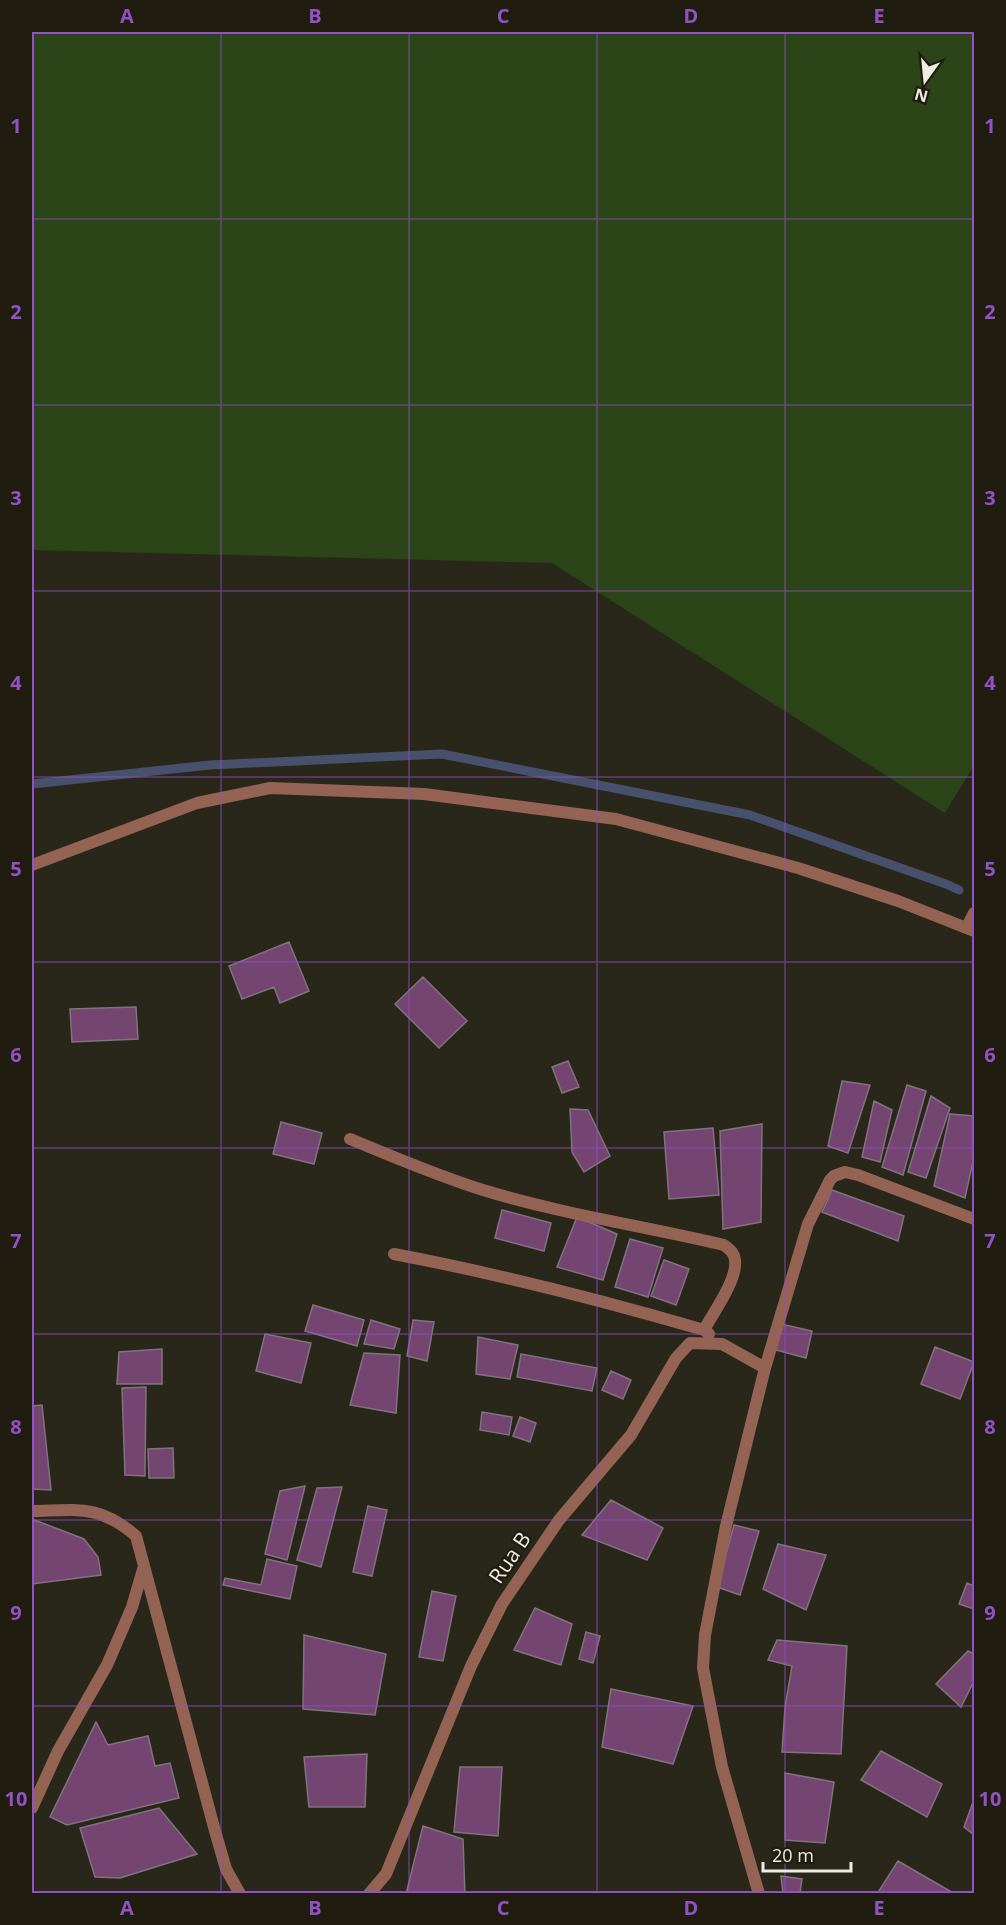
<svg xmlns="http://www.w3.org/2000/svg" width="1006" height="1925" font-family="'Open Sans',sans-serif">
<style>
.green{fill:#2b4519}
.lines{fill:none;stroke-linecap:round;stroke-linejoin:round}
.stream{stroke:#47506d;stroke-width:9}
.building{fill:#754572;stroke:#80737f;stroke-width:1.5}
.street{stroke:#946354;stroke-width:12}
.grid{fill:none;stroke:#9252c6;stroke-width:1.5;stroke-opacity:0.55}
.labels{text-anchor:middle;stroke-width:4.5;stroke-linejoin:round;paint-order:stroke}
.street-label{font-size:21px;fill:#edece3;stroke:#201d10}
.neatline{fill:none;stroke:#9252c6;stroke-width:2}
.grid-label{font-size:20px;text-anchor:middle;font-weight:bold;fill:#9252c6}
</style>
<rect width="100%" height="100%" fill="#29271a"/>
<path class="green" d="M32,32H974V765L945,813L552,563L32,550Z"/>
<g class="lines">
<path class="stream" d="M32,784L210,765L442,754L750,815L946,884L959,890"/>
</g>
<path class="building" d="M289,942L309,991L280,1003L274,987L242,999L229,966Z
M423,977L467,1021L439,1048L395,1004Z
M136,1007L138,1039L72,1042L70,1009Z
M568,1061L579,1087L562,1093L552,1067Z
M842,1081L870,1085L848,1153L828,1146Z
M907,1085L926,1091L903,1175L882,1167Z
M931,1096L950,1108L926,1178L908,1172Z
M874,1101L892,1110L880,1162L862,1157Z
M570,1109L588,1110L610,1156L584,1172L572,1152Z
M950,1114L974,1116V1157L965,1198L934,1186Z
M281,1122L322,1133L314,1164L273,1154Z
M762,1124L761,1222L723,1229L720,1131Z
M713,1128L719,1195L669,1199L664,1132Z
M832,1190L904,1216L898,1241L822,1212Z
M502,1210L551,1223L544,1251L495,1238Z
M577,1217L617,1234L603,1280L557,1267Z
M630,1239L663,1248L648,1297L615,1287Z
M664,1260L689,1269L676,1305L651,1296Z
M313,1305L364,1320L357,1346L305,1331Z
M371,1320L400,1329L394,1349L364,1344Z
M413,1320L434,1322L427,1361L407,1356Z
M781,1324L812,1331L806,1358L776,1350Z
M265,1334L311,1343L301,1383L256,1371Z
M478,1337L518,1345L510,1379L476,1374Z
M935,1347L974,1362L960,1399L921,1384Z
M162,1349V1384H117L119,1352Z
M364,1353L400,1355L396,1413L350,1405Z
M521,1354L597,1368L592,1391L517,1377Z
M611,1371L631,1380L623,1399L602,1390Z
M146,1387L145,1476L125,1475L122,1388Z
M42,1405L51,1490L32,1489V1406Z
M482,1412L512,1417L509,1435L480,1430Z
M520,1417L536,1423L530,1442L513,1436Z
M173,1448L174,1478H149L148,1449Z
M305,1486L287,1560L265,1554L280,1491Z
M342,1487L321,1567L297,1560L317,1488Z
M611,1500L663,1528L647,1560L582,1535Z
M368,1506L387,1510L372,1576L353,1572Z
M32,1519L84,1539L98,1557L101,1575L32,1584Z
M734,1525L759,1531L740,1595L717,1587Z
M778,1544L826,1555L806,1610L763,1589Z
M267,1559L297,1566L290,1599L223,1585L225,1578L261,1585Z
M967,1583L974,1586V1609L959,1604Z
M432,1591L456,1596L443,1661L419,1657Z
M535,1608L572,1624L561,1665L514,1650Z
M586,1632L600,1636L593,1663L579,1659Z
M304,1635L386,1654L375,1715L303,1709Z
M777,1640L847,1646L841,1754L782,1752L785,1707L792,1666L768,1660Z
M968,1651L974,1654V1681L961,1707L936,1684Z
M611,1689L693,1706L673,1764L602,1747Z
M96,1722L108,1745L148,1736L155,1766L170,1763L179,1798L67,1825L50,1817Z
M881,1751L942,1784L927,1817L861,1780Z
M367,1754L365,1807H309L304,1757Z
M460,1767H502L498,1836L454,1832Z
M785,1773L834,1782L825,1843L785,1840Z
M973,1802L974,1803V1835L964,1827Z
M159,1808L197,1854L120,1878L95,1877L80,1828Z
M423,1826L463,1839L465,1894H406Z
M898,1861L955,1894H877Z
M781,1876L802,1879L800,1893L804,1894H783Z"/>
<g class="lines">
<path class="street" d="M32,865L197,803L270,788L424,794L616,819L798,868L898,901L974,931
M967,927L974,913
M350,1139C394,1157 438,1176 483,1190C561,1214 644,1226 724,1245C730,1250 734,1252 735,1260C738,1279 713,1313 704,1330
M394,1254C499,1274 601,1300 704,1330L709,1334
M32,1511C78,1510 99,1504 136,1536L215,1831L226,1869L240,1894
M32,1808L58,1751L107,1665L132,1607L144,1566
M369,1894L386,1874L471,1666L502,1604L559,1520L631,1435L676,1358L690,1343L722,1344L765,1368
M759,1894L722,1767L703,1668L705,1635L726,1526L765,1368L808,1224L830,1180L834,1176L845,1172L858,1175L974,1219"/>
</g>
<path class="grid" d="M221,32V1894M409,32V1894M597,32V1894M785,32V1894M32,219H974M32,405H974M32,591H974M32,777H974M32,962H974M32,1148H974M32,1334H974M32,1520H974M32,1706H974"/>
<g class="labels">
<g class="street-label">
<text transform="translate(510 1558) rotate(-56)" y="7">Rua B</text>
</g>
</g>
<rect width="1006" height="1925" fill="none" stroke="#201d10" stroke-width="66"/>
<g transform="translate(925 81) rotate(195)" stroke="#201d10" stroke-width="4.5" paint-order="stroke">
<path d="M0-4.5L10 22L0 15L-10 22Z" fill="#edece3"/>
<text y="-9" font-size="16" font-weight="bold" text-anchor="middle" fill="#edece3">N</text>
</g>
<path d="M763 1862v9h88v-9" fill="none" stroke="#edece3" stroke-width="3"/>
<text x="772" y="1862" font-size="18" fill="#edece3" stroke="#201d10" stroke-width="4.5" paint-order="stroke">20 m</text>
<rect x="33" y="33" width="940" height="1859" class="neatline"/>
<g class="grid-label">
<text x="127" y="23">A</text>
<text x="315" y="23">B</text>
<text x="503" y="23">C</text>
<text x="691" y="23">D</text>
<text x="879" y="23">E</text>
<text x="16" y="133">1</text>
<text x="990" y="133">1</text>
<text x="16" y="319">2</text>
<text x="990" y="319">2</text>
<text x="16" y="505">3</text>
<text x="990" y="505">3</text>
<text x="16" y="690">4</text>
<text x="990" y="690">4</text>
<text x="16" y="876">5</text>
<text x="990" y="876">5</text>
<text x="16" y="1062">6</text>
<text x="990" y="1062">6</text>
<text x="16" y="1248">7</text>
<text x="990" y="1248">7</text>
<text x="16" y="1434">8</text>
<text x="990" y="1434">8</text>
<text x="16" y="1620">9</text>
<text x="990" y="1620">9</text>
<text x="16" y="1806">10</text>
<text x="990" y="1806">10</text>
<text x="127" y="1915">A</text>
<text x="315" y="1915">B</text>
<text x="503" y="1915">C</text>
<text x="691" y="1915">D</text>
<text x="879" y="1915">E</text>
</g>
</svg>
